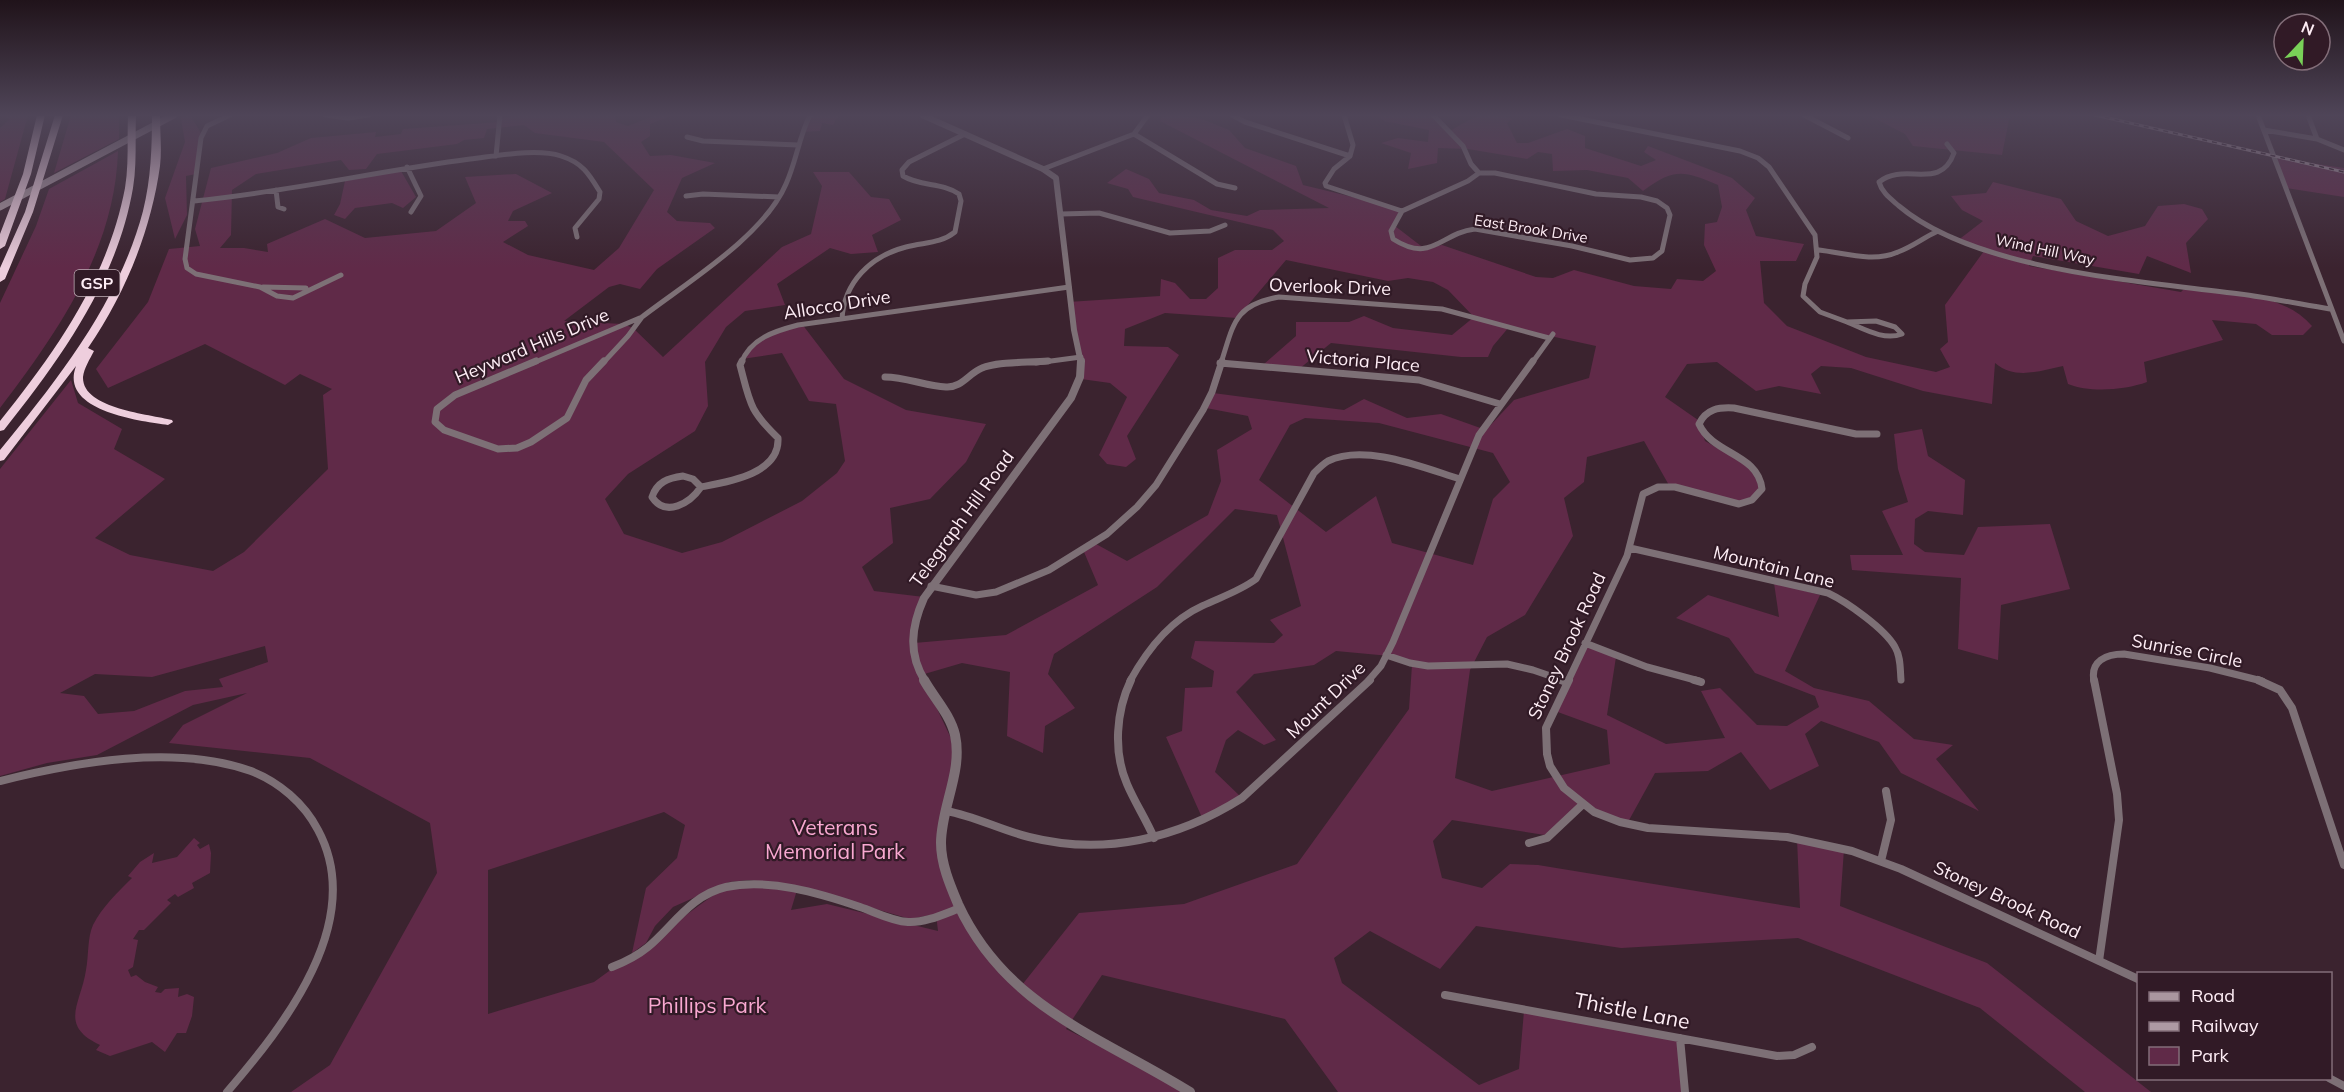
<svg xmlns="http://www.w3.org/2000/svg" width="2344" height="1092" font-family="Mulish,sans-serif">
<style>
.green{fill:#602a48;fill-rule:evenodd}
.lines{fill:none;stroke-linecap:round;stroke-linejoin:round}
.minor-far2{stroke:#7d7076;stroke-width:5}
.minor-far1{stroke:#7d7076;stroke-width:7}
.minor{stroke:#7d7076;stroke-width:8}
.tertiary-far2{stroke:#7d7076;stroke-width:6}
.tertiary-far1{stroke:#7d7076;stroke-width:8}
.tertiary{stroke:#7d7076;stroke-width:10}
.secondary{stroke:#aa969f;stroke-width:7}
.motorway{fill:#eecedd;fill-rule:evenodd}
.rail-casing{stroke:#ae9aa4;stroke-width:3}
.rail{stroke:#311a26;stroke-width:1.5;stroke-dasharray:5;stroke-linecap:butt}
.labels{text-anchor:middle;stroke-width:4.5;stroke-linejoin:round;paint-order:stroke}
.far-street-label{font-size:15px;fill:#feedf5;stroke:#311a26}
.shield{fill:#311a26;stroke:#c0aeb7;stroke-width:1.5}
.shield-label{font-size:16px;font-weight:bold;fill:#feedf5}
.street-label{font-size:18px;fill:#feedf5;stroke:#311a26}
.near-park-label{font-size:21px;fill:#f9a8d1;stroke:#311a26}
.near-street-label{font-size:21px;fill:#feedf5;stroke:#311a26}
</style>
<rect width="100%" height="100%" fill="#3b232f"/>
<path class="green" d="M0,115H28L5,199L0,202V128L10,119Z
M71,115H119V139L54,173Z
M187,115H190L201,133L196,174L186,176L187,215L175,239L165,198L185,142L181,118Z
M517,115H615L616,122L628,126L653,116H671L650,124V136L641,142L650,156L671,155L715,163L682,178L667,212L677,221L710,223L715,228L657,269L640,289L620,284L609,287L564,321L623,324L633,328L663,357L782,247L811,234L822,186L813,172H849L871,197L889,199L901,220L872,235L878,252L851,254L830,248L777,284L785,305L745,311L726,327L705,362L708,406L695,431L628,474L605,499L624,534L682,553L722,542L802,501L837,473L845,461L836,404L809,401L782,353L742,359L765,335L802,324L844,379L906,410L986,424L966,462L930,499L890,508L893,543L862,567L874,591L924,597L914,643L1006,635L1098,585L1084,552L1096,544L1127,561L1208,515L1221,481L1217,450L1252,429L1248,416L1206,408L1213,393L1344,410L1364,399L1407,418L1441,414L1486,430L1514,400L1589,378L1596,346L1509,327L1493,346L1488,357H1461L1331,343L1299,369L1264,364L1296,336V322H1349L1364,316L1393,328L1452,335L1474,317L1448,290L1433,282L1408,278L1388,281L1286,260L1237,318L1165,313L1125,329L1124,346L1168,347L1179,355L1127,436L1136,459L1126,467L1107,464L1099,455L1127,397L1110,383L1081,379L1068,302L1160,296L1161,279L1175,283L1190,299H1206L1218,288V258L1235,250H1272L1284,241L1273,230L1133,197L1128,189L1107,183L1126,169L1149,179L1159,193L1194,200L1211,210L1247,216L1260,210L1329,208L1160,121L1162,117L1173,115L1202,119L1229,130L1245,148L1296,166L1303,185L1402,209L1395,226L1425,249L1442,245L1536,277L1553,278L1574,270L1634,286L1671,289L1677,279L1703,281L1716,271L1704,245L1705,224L1717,222L1722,207L1718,185C1683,170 1674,168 1643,191L1628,178L1587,170L1553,171L1552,154L1538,152L1527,159L1468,149L1438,148L1437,163L1408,169L1411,153L1381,143L1398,138L1428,142L1429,130L1384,121L1376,115H1435L1450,131C1472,118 1486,108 1512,119L1507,123L1517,143H1528L1567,129L1585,136V148L1641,166L1656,160L1644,152L1648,146L1732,178L1755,198L1746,210L1756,236L1804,244L1796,261H1760L1764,303L1787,326L1866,357L1936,372L1950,367L1940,349L1948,342L1945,305L1984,251L1957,241L1983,221L1962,210L1951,196L1986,193L1993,182L2061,199L2076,221L2108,236L2145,226L2158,206L2184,204L2202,209L2208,219L2186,243L2191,273L2147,256L2139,274L2033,256L2029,266L2181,292L2186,287C2228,293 2282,292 2312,326L2303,335H2272L2256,324L2212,320L2223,340L2144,362L2147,382C2125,390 2090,393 2068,384L2063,366C2039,371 2015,380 1995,363L1992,404L1923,391L1851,368L1821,366L1811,374L1821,394L1779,386L1756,391L1717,362L1687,364L1665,397L1698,420L1705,441L1758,471L1763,489L1739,506L1670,487L1644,441L1587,457L1584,482L1564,498L1573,536L1525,615L1487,637L1470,670L1455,778L1492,791L1610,764L1607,730L1555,711L1585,646L1616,657L1607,715L1666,744L1725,738L1701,691L1720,688L1757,725L1787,726L1819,707L1815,696L1755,673L1729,638L1676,618L1708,595L1779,617L1774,583L1820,595L1785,671L1814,688L1869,701L1914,739L1953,745L1936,759L1979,811L1901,773L1879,742L1821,721L1805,734L1819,766L1770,790L1741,752L1708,771L1655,773L1628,822L1582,804L1551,836L1452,820L1433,841L1442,878L1482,888L1510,864L1538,865L1800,908L1797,839L1844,849L1840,906L1987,963L2151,1092H2085L1980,1008L1798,938L1621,948L1476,926L1440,969L1370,931L1334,958L1342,983L1479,1085L1519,1069L1524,1011L1680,1038L1685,1092H1338L1285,1019L1102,975L1066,1029L1181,1087L1186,1092H291L330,1065L437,873L430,823L310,758L169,743L183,725L247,693L193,705L97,755L47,763L0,776V469L71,380L78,403L122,429L114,449L165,479L95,538L130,555L213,571L244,552L328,469L323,395L332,389L300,374L285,385L205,344L108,388L96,369L148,302L169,249L200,246L195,229L211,168L277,153L311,138L376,132L375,137L401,134L403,129L500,122L501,119ZM524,125L535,133L604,142L654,190L619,248L594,270L528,255L503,242L528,226L525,221H508L513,211L552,193L516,174L465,177L476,203L436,231L365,238L325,219L267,244L268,252L244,248H220L231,235L232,190L256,174L341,160L349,170L366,169L377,154L457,144L464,140L484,138L487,129ZM1305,418L1379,423L1493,453L1510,482L1493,499L1473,565L1392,543L1376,496L1326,532L1259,480L1290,425ZM1235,509L1277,515L1301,606L1270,620L1283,635L1274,643L1195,641L1191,658L1214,671L1212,687L1185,688L1182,731L1166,737L1204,822L1242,798L1215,772L1226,740L1238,730L1264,745L1276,740L1236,692L1254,674L1314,665L1336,651L1390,656L1412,665L1409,709L1297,864L1184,904L1079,913L1018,990L973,932L941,853L958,753L921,675L962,663L1010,672L1007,736L1043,753L1045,726L1075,708L1048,674L1054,654L1157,587ZM265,646L268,662L219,679L223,687L185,691L134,711L98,714L84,696L60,693L95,674L152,677ZM664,812L685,825L677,858L646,888L632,953L646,943L655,926L673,907L729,882L749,880L794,885L910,919L936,914L938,931L827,904L791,910L797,890L730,883L594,982L488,1014V870Z
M812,115H839L833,125L822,123L820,131L801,132Z
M1868,115H2010L2002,155L1913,146L1905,134Z
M118,151C115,250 58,332 0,408V303L36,226L49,189Z
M2275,158L2344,168V197L2286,188Z
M401,171L416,197L403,208L392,203L355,208L345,219L334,215L340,204L345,181Z
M1922,429L1928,456L1965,480L1963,515L1928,511L1915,519L1914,544L1925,552L1964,555L1978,527L2050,524L2070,589L2001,605L1998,660L1958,649L1961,578L1852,570L1850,555H1903L1882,511L1908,502L1898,469L1894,434Z
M194,838L200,843L197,845L200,849L209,844L211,853L210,873L192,883L194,888L178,897L175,894L167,900L171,903L144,930H139L133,939L138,940L133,967L128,970L131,977L136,975L145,982L158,987L155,992L161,993L165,989L179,988L178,997L187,994L194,997L192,1016L186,1033H177L165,1052L152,1042L110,1056L96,1050L100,1045C58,1025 81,1004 86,970C89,955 87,939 93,925C102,907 118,892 132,878L128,876L140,862L154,853L152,863L177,857Z"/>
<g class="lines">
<path class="minor-far2" d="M230,115L207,126L201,138L185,259L187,268L196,274L260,287L277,296L293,298L341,275
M325,115L348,118L369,115
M1232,115L1245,122L1350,156
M1344,115L1353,145L1350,156
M1433,115L1463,146L1471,164L1479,173
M1561,115L1740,151L1758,158L1769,167L1815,235L1817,257L1805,284L1803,296L1820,312L1847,322
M1804,115L1848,138
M2258,115L2344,341
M2308,115L2317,139L2344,150
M2264,130L2317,139
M1134,134L1217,184L1235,188
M687,137L703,141L798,145
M1947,144L1954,153C1940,192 1905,161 1879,182C1882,193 1891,199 1899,206C1976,271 2142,281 2240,294C2270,298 2300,304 2330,309
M496,156L500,115
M1350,156L1334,169L1325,183L1326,186L1402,211
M407,167L421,196L411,212
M1043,169L1134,134L1148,115
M1479,173H1495L1596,194L1641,197L1657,201L1667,208L1670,215L1662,251L1653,258L1630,260L1572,246L1475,229C1440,233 1432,264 1393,239L1391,231L1402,211L1468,181Z
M276,190L278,207L284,209
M686,196L703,194L779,197
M194,201C287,192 378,171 470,159C496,156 537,148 561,156C583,163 589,174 600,192L599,199L575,228L577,237
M1061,214L1099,213L1170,233L1210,231L1225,225
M1819,250C1845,253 1873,263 1898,252C1912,247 1923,238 1936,232
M263,287L306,288
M642,317C686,283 764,236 786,184C796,162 799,137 810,115
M842,319C844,282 871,256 906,247C924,242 940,244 955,232L961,201L959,194C942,182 921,187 903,176L902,170L909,162L965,134
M1876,321L1895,327L1902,334C1884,341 1864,329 1847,322Z
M533,363L642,317
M603,363L628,336L642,317
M741,363C751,338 775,331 798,325L1069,287
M1036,363L1081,357
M1221,363C1234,323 1234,305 1279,297L1442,309L1549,338
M1532,363L1553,334"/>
<path class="minor-far1" d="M536,361L455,395L437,409L435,422L444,430L498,449L517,448L531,442L567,418L586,380L604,361
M1220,363L1419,380L1500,404
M885,377C906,377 925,386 946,387C962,388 969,373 982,368C998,361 1030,363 1048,361
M683,476L693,479L701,487C690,503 666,518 652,497C657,482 668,478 683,476Z
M701,487C728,482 780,474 778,438C749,410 750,403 740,365L742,361
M1630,548L1828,593C1847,602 1885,629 1895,647C1901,657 1900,669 1901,680
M931,586L976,595L996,592L1049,570L1107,534L1137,507L1156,485L1203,410L1212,392L1222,361
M1585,643L1647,667L1699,681
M1386,655L1410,663L1428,666L1507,664L1533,670L1565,681
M1130,681C1147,650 1169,621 1202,606C1221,597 1240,591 1256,579L1314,473C1318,469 1323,464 1328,461C1365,443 1424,468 1460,479
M1368,681L1381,666L1393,642L1479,435L1533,361
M1568,681L1627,556L1643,494L1658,487H1675L1739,504L1752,500L1762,489C1758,453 1713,455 1699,424C1706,409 1719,407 1734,408L1856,434H1877
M2094,681C2090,661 2106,654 2124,654L2210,668L2262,681"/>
<path class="minor" d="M1131,680C1116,711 1113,752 1127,784C1135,803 1146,819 1154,838
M1561,680L1566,682
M1569,680L1546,728L1547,754L1550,766L1564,788L1594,812L1620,822L1648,828L1787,837L1852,851L1901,869L2138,979
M1694,680L1701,682
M2094,680L2117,794L2119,820L2099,961
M2258,680L2280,690L2292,708L2344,865
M0,781C76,762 175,744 251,771C279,782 304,803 318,830C367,921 284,1026 227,1092
M946,811C975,816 1000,830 1029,837C1104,856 1177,839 1242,798L1370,680
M1529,843L1547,838L1582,805
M1881,861L1891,820L1886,791
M612,967C625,962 637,956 648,947C673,926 691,895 726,887C769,878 819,893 860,907C875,912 891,921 908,922C925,923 944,914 960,908
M1445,995L1777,1056L1794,1055L1812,1047
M1680,1038L1685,1092
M2329,1078L2344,1086"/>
<path class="tertiary-far2" d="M922,115L1043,169L1056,178L1074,330L1081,363"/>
<path class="tertiary-far1" d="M925,681C908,654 911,627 924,598L1071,398L1080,377L1081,361"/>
<path class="tertiary" d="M924,680C934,698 950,714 955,735C963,772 941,807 941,843C941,864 950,885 958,904C1006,1008 1100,1036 1190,1092"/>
<path class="secondary" d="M0,207L174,115"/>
<path class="motorway" d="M37,115H45L31,174L5,246L0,249V234L23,174Z
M55,115H63L33,212L5,279L0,282V268L25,212Z
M128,115H136C135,139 137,164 133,188C117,281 61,358 4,430L0,431V421C56,351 108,278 125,188C129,164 127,139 128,115Z
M152,115H160C160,132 162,149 160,166C151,231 125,294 88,348L94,351C90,359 84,368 83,377C82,409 150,414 172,420L173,422L168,425C139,421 59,411 76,366L4,460L0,461V450C59,378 119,302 143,211C151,179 152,147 152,115Z"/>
<g class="rail-casing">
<path id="rail" d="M2095,115L2344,172"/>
</g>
<use href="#rail" class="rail"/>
</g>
<linearGradient id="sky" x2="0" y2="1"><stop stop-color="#20131a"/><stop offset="0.43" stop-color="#4f4558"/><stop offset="1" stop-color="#4f4558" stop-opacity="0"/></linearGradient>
<rect width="2344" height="268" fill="url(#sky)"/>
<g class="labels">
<g class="far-street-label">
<text transform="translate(1531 229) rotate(9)" y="5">East Brook Drive</text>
<text transform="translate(2045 250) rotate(12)" y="5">Wind Hill Way</text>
</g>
<rect class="shield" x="74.5" y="270" width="45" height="26" rx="4.5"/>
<g class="shield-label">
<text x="97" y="289">GSP</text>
</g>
<g class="street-label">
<text transform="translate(1330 287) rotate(2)" y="6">Overlook Drive</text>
<text transform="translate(837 305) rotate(-9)" y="6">Allocco Drive</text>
<text transform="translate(532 346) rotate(-23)" y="6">Heyward Hills Drive</text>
<text transform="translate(1363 361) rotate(5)" y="6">Victoria Place</text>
<text transform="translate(962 519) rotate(-54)" y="6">Telegraph Hill Road</text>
<text transform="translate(1774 567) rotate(14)" y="6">Mountain Lane</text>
<text transform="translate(1567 646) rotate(-65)" y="6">Stoney Brook Road</text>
<text transform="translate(2187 651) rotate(11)" y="6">Sunrise Circle</text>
<text transform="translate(1326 700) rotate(-44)" y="6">Mount Drive</text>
<text transform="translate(2007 900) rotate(25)" y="6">Stoney Brook Road</text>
</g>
<g class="near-park-label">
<text x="835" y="835">Veterans<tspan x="835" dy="24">Memorial Park</tspan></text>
<text x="707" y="1013">Phillips Park</text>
</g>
<g class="near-street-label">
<text transform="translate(1632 1011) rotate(11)" y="7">Thistle Lane</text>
</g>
</g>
<rect x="2137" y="972" width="195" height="108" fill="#311a26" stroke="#836e79" stroke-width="1.5"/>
<rect x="2149" y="992" width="30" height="9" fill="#aa969f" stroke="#836e79" stroke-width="1.5"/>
<text x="2191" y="1002" font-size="18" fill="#feedf5">Road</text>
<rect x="2149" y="1022" width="30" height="9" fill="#ae9aa4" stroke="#836e79" stroke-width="1.5"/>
<text x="2191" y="1032" font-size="18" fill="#feedf5">Railway</text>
<rect x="2149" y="1047" width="30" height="18" fill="#602a48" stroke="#836e79" stroke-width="1.5"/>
<text x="2191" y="1062" font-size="18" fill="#feedf5">Park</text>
<g transform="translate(2302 42) rotate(23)"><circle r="28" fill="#311a26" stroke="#836e79" stroke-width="1.5"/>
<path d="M0-4.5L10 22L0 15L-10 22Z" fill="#79d158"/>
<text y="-9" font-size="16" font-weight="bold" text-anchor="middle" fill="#feedf5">N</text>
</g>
</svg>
